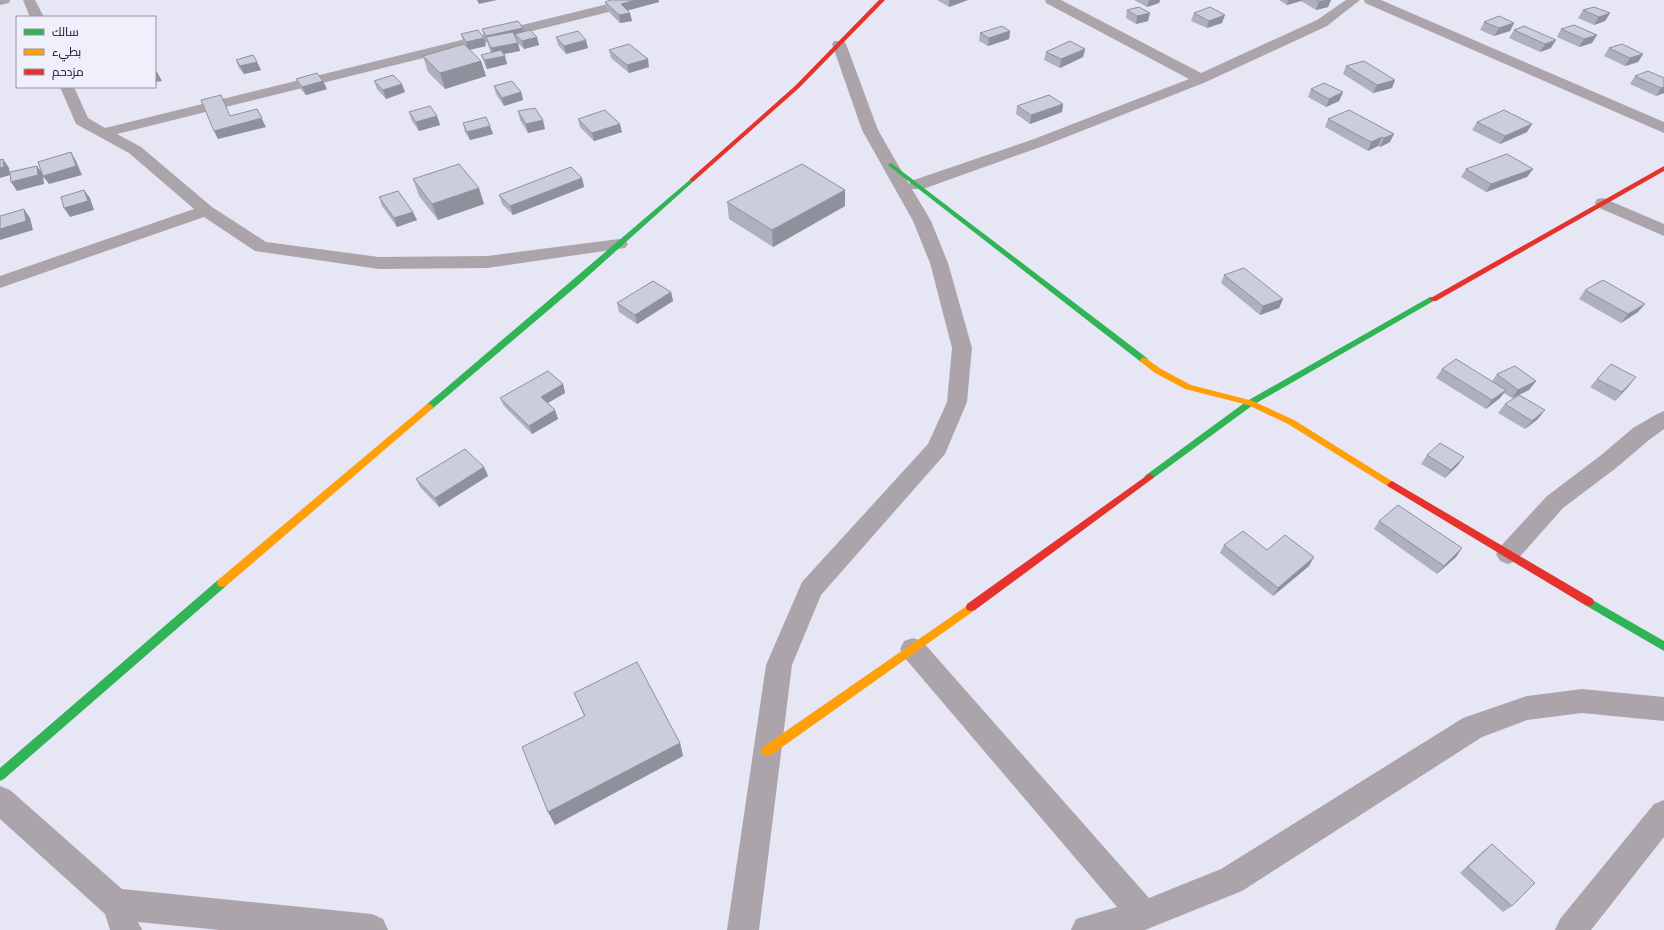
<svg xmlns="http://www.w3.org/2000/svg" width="1664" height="930" font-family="'Libre Baskerville',Cairo,serif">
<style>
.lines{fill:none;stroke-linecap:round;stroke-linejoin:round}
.street{fill:#aca4ab;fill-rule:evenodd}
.fast{fill:#30b455;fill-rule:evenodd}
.slow{fill:#ff9f0a;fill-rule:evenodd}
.jam{fill:#e5322d;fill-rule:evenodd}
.wall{fill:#afb0be}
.shaded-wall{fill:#8e909b}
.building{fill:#cbcddd;stroke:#8e909b}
</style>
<rect width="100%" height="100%" fill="#e7e6f4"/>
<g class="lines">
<path class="street" d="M0,0H10L9,3L0,5Z
M23,0H35L44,17H30Z
M624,0H646L645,3L117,134L141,147L212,207L266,242L379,257L487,256L619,239L625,240L628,244L625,248L487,268L379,269L255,251L204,217L0,288V276L194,209L129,153L76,124L60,87H74L88,118L105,128Z
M1045,0H1061L1201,73L1317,20L1346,0H1360L1327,26L1206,82L1046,145L923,189H912L931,221L948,263L972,348L967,402L945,454L821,595L792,665L759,930H727L766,665L802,582L928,444L947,402L952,348L930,263L913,221L862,130L832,44L834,41H844L846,44L878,130L909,184L911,181L1034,139L1189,79L1046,3Z
M1364,0H1381L1664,122V133L1365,3Z
M1603,198L1664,224V236L1597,207L1595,203L1597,199Z
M1664,411V429L1649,440L1616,468L1563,508L1516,561L1508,564L1500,561L1496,554L1500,547L1547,496L1600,456L1633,428L1657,414Z
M913,638L922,641L1149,898L1221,869L1463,718L1527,696L1582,689L1664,697V721L1582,713L1527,720L1482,737L1242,891L1145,930H1071L1076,919L1117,907L904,657L900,649L904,641Z
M0,786L10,790L122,889L372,914L383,919L388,930H220L138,922L142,930H110L105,914L0,819Z
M1664,800V837L1591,930H1555L1560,919L1654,804Z"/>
<path class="fast" d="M891,163L1147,358L1148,360L1147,362H1141L889,166L888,165Z
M692,178L695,180L694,181L578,285L432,409H426L425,407L426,405Z
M1430,297H1433L1437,299L1253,405L1152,479H1146L1144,477L1146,475L1247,401Z
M222,579L226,580L227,583L226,586L4,779L0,781V768L218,580Z
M1589,598L1664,641V651L1585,605L1584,602L1585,599Z"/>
<path class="slow" d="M1144,357L1161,369L1191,385L1253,401L1294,420L1395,483L1397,485L1395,487H1389L1288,424L1248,405L1185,389L1155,373L1141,362L1140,360Z
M429,404L432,405L433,407L432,409L226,586L222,587L218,586L217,583L218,580L426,405Z
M971,603L975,604L976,607L975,610L771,755L767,756L763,755L761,751L763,747Z"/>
<path class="jam" d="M879,0H885L799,88L694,181H690V179L795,86Z
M1664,166V171L1436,301H1433L1429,299Z
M1149,474L1152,475L1154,477L1152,479L975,610L971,611L967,610L966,607L967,604Z
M1392,481L1593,599L1594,602L1593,605L1589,606L1585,605L1389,487L1387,485L1389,483Z"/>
</g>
<path class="wall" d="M937,0H968L949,7Z
M1134,0H1160L1159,3L1147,7Z
M1279,0H1331L1328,7L1316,10L1301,1L1287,5Z
M605,2H659L628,10L632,21L620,23L606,9Z
M1127,10L1148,21L1136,24L1126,18Z
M1583,10L1610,13L1605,21L1594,25L1578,18Z
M1194,13L1222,23L1207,28L1191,21Z
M1484,22L1514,23L1510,31L1494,36L1480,30Z
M1524,26L1551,48L1540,52L1509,38L1514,30Z
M523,28V32L539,45L524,49L518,43L520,51L504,54L505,56L507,64L487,69L484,63L481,55L491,53L487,42L484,37L482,29Z
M1561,29L1592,43L1579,47L1557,37Z
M1010,31L1009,39L988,46L979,41L980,33Z
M461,34L486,46L470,50L481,61L486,76L445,89L428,72L423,56L464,44L463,42Z
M556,37L588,48L566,54L558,45Z
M1609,48L1643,54L1638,62L1625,66L1604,56Z
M1085,49L1083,57L1060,68L1044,60L1046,52Z
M609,50L649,67L629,73L611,58Z
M236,60L257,62L261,70L244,74L239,68Z
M1346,66L1395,80L1392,88L1373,93L1343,74Z
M1635,76L1664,78V93L1656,96L1630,84Z
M296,79L327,89L306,95L299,87Z
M374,81L405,92L386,99L377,89Z
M494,86L521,92L523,100L504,106L496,94Z
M1311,89L1343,92L1339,101L1326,107L1308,97Z
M1063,104L1062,112L1030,124L1016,114L1017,106Z
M1349,110L1390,142L1380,147L1378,146L1368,151L1325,127L1328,119Z
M518,111L545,129L528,133L520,120Z
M409,112L437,116L440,125L419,131L412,121Z
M578,119L622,132L594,141L580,127Z
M1477,122L1532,124L1527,132L1500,144L1472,130Z
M463,123L490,126L493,134L470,140L465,132Z
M1466,169H1533L1527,177L1486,192L1461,177Z
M582,178L584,187L513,215L502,204L499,195Z
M413,179L484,204L438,220L419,196Z
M845,190V206L773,247L729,219L727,202Z
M379,197L417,220L397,227L382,206Z
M1224,275L1283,299L1279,308L1260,315L1221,283Z
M1585,290L1638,312L1621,323L1579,299Z
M671,292L673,301L637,324L619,312L617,303Z
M1442,369L1492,381L1497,374L1536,381L1529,390L1519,395L1538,419L1525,429L1498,413L1505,404L1517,396L1512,398L1504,393L1500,398L1486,409L1436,378Z
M1597,379L1629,386L1615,401L1590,387Z
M563,384L565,393L548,403L555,410L558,419L532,434L504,406L500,398Z
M1427,455L1458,465L1445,478L1421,464Z
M484,467L488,476L439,507L420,487L416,479Z
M1379,521L1462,548L1456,557L1437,574L1374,529Z
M1224,545L1267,550L1309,566L1273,596L1220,553Z
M574,693L680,743L683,756L555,825L548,812L584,716Z
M1492,844L1512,906L1503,912L1460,873L1483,851Z"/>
<path class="shaded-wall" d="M477,0H497L479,4Z
M636,0H659V2L622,12L621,4Z
M949,0H968L949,7Z
M1149,0H1160L1159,3L1147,7Z
M1288,0H1302L1301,1L1287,5Z
M1327,0H1331L1328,7L1316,10L1319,2Z
M630,13L632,21L620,23L619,15Z
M1150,13L1148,21L1136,24L1137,16Z
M1610,13L1605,21L1594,25L1599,17Z
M1225,15L1222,23L1207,28L1209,21Z
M1514,23L1510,31L1494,36L1499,28Z
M523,28L524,36L515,34L516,38L488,42L486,36Z
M1010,31L1009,39L988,46L989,38Z
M1597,35L1592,43L1579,47L1584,39Z
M537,37L539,45L524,49L522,41Z
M484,38L486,46L468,50L466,42Z
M586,40L588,48L566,54L564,46Z
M1556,40L1551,48L1540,52L1545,44Z
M518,43L520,51L493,56L491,48Z
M1085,49L1083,57L1060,68L1061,59Z
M1643,54L1638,62L1625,66L1630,58Z
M505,56L507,64L487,69L485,60Z
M648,59L649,67L629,73L627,65Z
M481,61L486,76L445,89L440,73Z
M257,62L261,70L244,74L240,66Z
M157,72L162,81L155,82V73Z
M1395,80L1392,88L1373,93L1377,85Z
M323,81L327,89L306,95L302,87Z
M402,84L405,92L386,99L383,90Z
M1664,87V93L1656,96L1661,88Z
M521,92L523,100L504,106L502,98Z
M1343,92L1339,101L1326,107L1329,99Z
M1063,104L1062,112L1030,124L1031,115Z
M257,109L266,127L218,139L214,131Z
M437,116L440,125L419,131L416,122Z
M543,120L545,129L528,133L526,124Z
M620,124L622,132L594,141L592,133Z
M1532,124L1527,132L1500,144L1505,136Z
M490,126L493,134L470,140L467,132Z
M1394,134L1390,142L1380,147L1384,138Z
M1382,137L1378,146L1368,151L1371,142Z
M71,152L76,161L82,175L49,184L43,176Z
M3,159L9,168L10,175L0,178V168Z
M37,166L43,174L44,184L17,191L11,182Z
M1533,169L1527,177L1486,192L1491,184Z
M582,178L584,187L513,215L510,206Z
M479,188L484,204L438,220L432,204Z
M84,190L90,198L94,210L70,217L64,208Z
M845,190V206L773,247L772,230Z
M24,209L30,218L33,230L0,240V229Z
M413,212L417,220L397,227L394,218Z
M671,292L673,301L637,324L635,315Z
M1283,299L1279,308L1260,315L1263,306Z
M1645,304L1638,312L1621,323L1628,314Z
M1636,377L1629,386L1615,401L1622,392Z
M1536,381L1529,390L1512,398L1518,390Z
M563,384L565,393L544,405L541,397Z
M1506,390L1500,398L1486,409L1492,400Z
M555,410L558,419L532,434L529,426Z
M1545,410L1538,419L1525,429L1532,421Z
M1464,457L1458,465L1445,478L1451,470Z
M484,467L488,476L439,507L435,498Z
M1462,548L1456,557L1437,574L1444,566Z
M1314,557L1309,566L1273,596L1278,588Z
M680,743L683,756L555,825L548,812Z"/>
<path class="building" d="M611,0H636L621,4L630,13L619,15L605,2Z
M1316,0H1327L1319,2Z
M1139,7L1150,13L1137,16L1127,10Z
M1210,7L1225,15L1209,21L1194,13Z
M1594,7L1610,13L1599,17L1583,10Z
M1499,16L1514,23L1499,28L1484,22Z
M518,21L523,28L486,36L482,29Z
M1574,25L1597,35L1584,39L1561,29Z
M1002,26L1010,31L989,38L980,33Z
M1524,26L1556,40L1545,44L1514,30Z
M478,30L484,38L466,42L461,34Z
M530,30L537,37L522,41L515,34Z
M578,31L586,40L564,46L556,37Z
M513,32L518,43L491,48L486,37Z
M1070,41L1085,49L1061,59L1046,52Z
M464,44L481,61L440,73L423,56Z
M629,44L648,59L627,65L609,50Z
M1622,44L1643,54L1630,58L1609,48Z
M501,50L505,56L485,60L481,55Z
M253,55L257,62L240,66L236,60Z
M1364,61L1395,80L1377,85L1346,66Z
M1648,71L1664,78V87L1661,88L1635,76Z
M317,73L323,81L302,87L296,79Z
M393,75L402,84L383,90L374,81Z
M512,81L521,92L502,98L494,86Z
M1324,83L1343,92L1329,99L1311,89Z
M221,95L230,116L257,109L262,118L214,131L201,100Z
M1049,95L1063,104L1031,115L1017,106Z
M430,106L437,116L416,122L409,112Z
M535,108L543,120L526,124L518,111Z
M605,110L620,124L592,133L578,119Z
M1349,110L1394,134L1384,138L1382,137L1371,142L1328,119Z
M1504,110L1532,124L1505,136L1477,122Z
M486,117L490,126L467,132L463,123Z
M71,152L76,166L43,176L38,162Z
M1507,154L1533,169L1491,184L1466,169Z
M3,159L4,167L0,168V160Z
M459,164L479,188L432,204L413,179Z
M802,164L845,190L772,230L727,202Z
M37,166L38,175L11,182L10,172Z
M571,167L582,178L510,206L499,195Z
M84,190L88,201L64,208L61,197Z
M398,191L413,212L394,218L379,197Z
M24,209L26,221L0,229V216Z
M1244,268L1283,299L1263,306L1224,275Z
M1603,280L1645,304L1628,314L1585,290Z
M653,281L671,292L635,315L617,303Z
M1456,359L1506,390L1492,400L1442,369Z
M1611,364L1636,377L1622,392L1597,379Z
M1515,366L1536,381L1518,390L1497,374Z
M548,371L563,384L541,397L555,410L529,426L500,398Z
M1519,395L1545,410L1532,421L1505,404Z
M1440,443L1464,457L1451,470L1427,455Z
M465,449L484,467L435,498L416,479Z
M1398,505L1462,548L1444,566L1379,521Z
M1243,531L1267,550L1285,535L1314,557L1278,588L1224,545Z
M637,662L680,743L548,812L522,747L585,716L574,693Z
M1492,844L1535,883L1512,906L1468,867Z"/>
<rect x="16" y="16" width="140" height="72" fill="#f0effc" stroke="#9693a4"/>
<rect x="24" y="29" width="20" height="6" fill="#30b455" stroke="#9693a4"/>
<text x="52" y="36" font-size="12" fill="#0e0a20">سالك</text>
<rect x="24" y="49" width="20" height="6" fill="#ff9f0a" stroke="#9693a4"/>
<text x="52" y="56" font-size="12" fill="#0e0a20">بطيء</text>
<rect x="24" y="69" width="20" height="6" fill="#e5322d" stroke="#9693a4"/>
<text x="52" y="76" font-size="12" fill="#0e0a20">مزدحم</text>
</svg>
